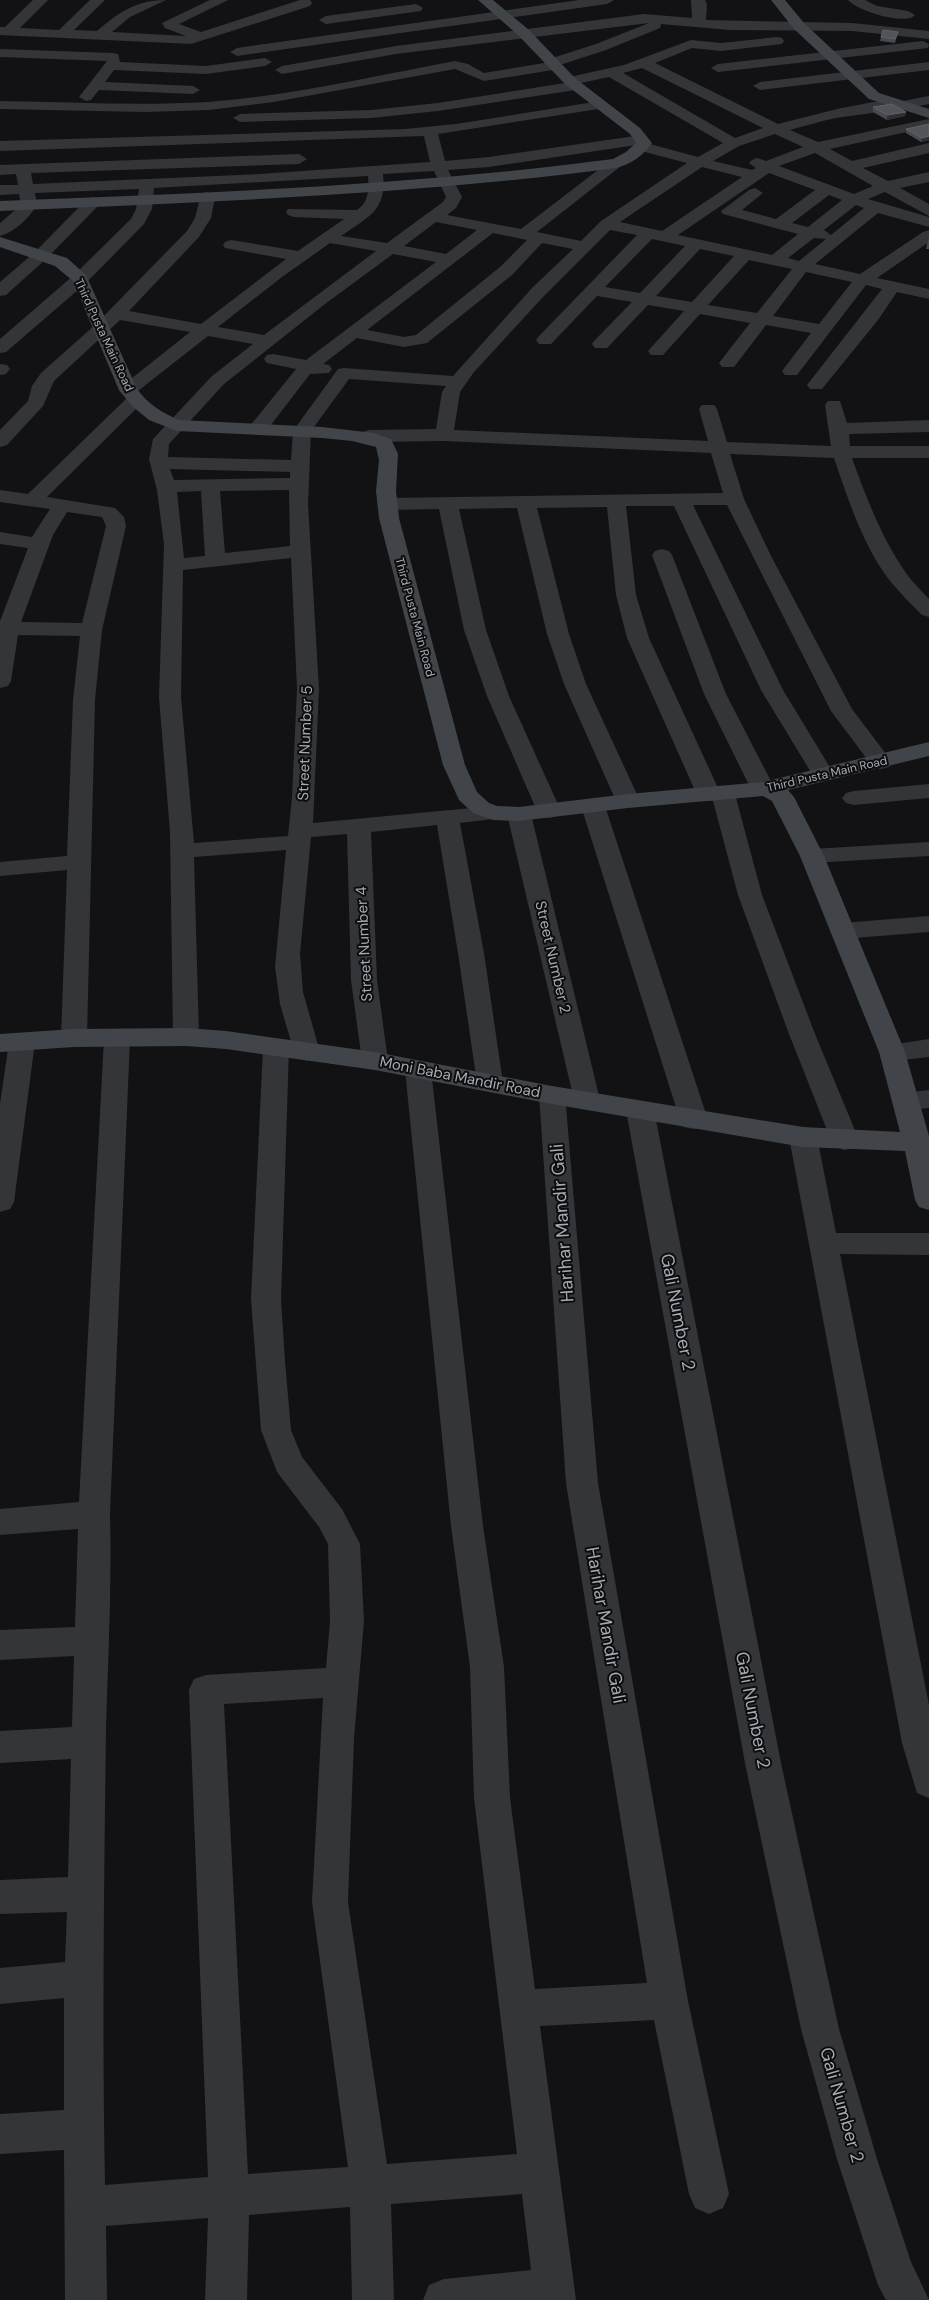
<svg xmlns="http://www.w3.org/2000/svg" width="929" height="2300" font-family="'DM Sans',sans-serif">
<style>
.lines{fill:none;stroke-linecap:round;stroke-linejoin:round}
.street{fill:#333538;fill-rule:evenodd}
.secondary{fill:#414448;fill-rule:evenodd}
.wall{fill:#48494f}
.shaded-wall{fill:#2e2f33}
.building{fill:#52545a;stroke:#5f6268}
.labels{text-anchor:middle;stroke-width:4;stroke-linejoin:round;paint-order:stroke}
.far-street-label{font-size:12px;fill:#a4abb4;stroke:#0d0d0e}
.street-label{font-size:15px;fill:#a4abb4;stroke:#0d0d0e}
.near-street-label{font-size:18px;fill:#a4abb4;stroke:#0d0d0e}
</style>
<rect width="100%" height="100%" fill="#121214"/>
<g class="lines">
<path class="street" d="M33,0H48L20,28L59,30L90,0H105L74,30L97,31C118,13 136,0 166,0L130,17L112,32L186,36L165,28L162,23L210,0H228L179,24L201,32L300,0H310L312,3L310,6L191,44L0,35V27H5Z
M579,0H614L607,4L237,56L230,52L237,48Z
M691,0H705L707,4L706,20L852,23L929,31V39L852,31L730,30L661,24L660,28L606,50L560,65L559,69L484,81L455,69L274,102L209,110L146,112L0,109V101C69,102 139,106 208,102C291,96 374,76 455,61L468,64L484,73L544,63L546,60L596,44L649,23L396,54L282,74L275,70L282,66L396,46L644,14L692,18Z
M848,0H865L877,6L908,11L915,15C906,26 857,11 848,0Z
M416,4L423,8L421,11L326,24L319,20L326,16Z
M777,37L782,38L784,41L782,44L721,51L692,48L655,63L778,124L837,109L889,99L896,103C888,114 850,115 836,118C821,121 805,126 790,130L818,142L929,119V127L830,149L852,161L929,143V153L863,168L888,181L929,172V182L900,188L929,204V216L885,192L868,199L929,217V227L878,213L815,264L860,274L923,232L929,230V242L877,278L929,289V299L897,292L878,320L822,389H810L807,385L882,289L866,285L797,375H785L782,371L811,333L766,325L734,367H722L719,363L750,323L700,314L663,355H651L648,351L684,311L648,305L607,348H595L592,344L595,340L632,302L597,296L551,344H539L536,340L539,336L637,235L610,230L544,296L474,372L460,392L454,430L708,441L699,409L702,405H714L717,409L727,442L831,446L825,405L828,401H840L847,423L929,420V432L849,434L850,446H929V458H852C866,497 882,539 906,573C912,582 921,590 929,599V617L922,615C911,604 900,593 890,581C863,546 848,499 834,458L730,454L744,499L771,556L852,709L892,762L889,767L881,769L873,767L831,711L727,505H693L783,690L834,774L831,779L823,781L815,779L761,690L674,506H626L636,595L649,638L718,788L731,789L735,794L762,895L815,1034L859,1140L855,1147L845,1150L835,1147L831,1140L789,1034L738,895L713,801L701,800L697,795L627,638L616,595L607,507L537,508L569,634L586,684L640,801L636,806L628,808L620,806L616,801L564,684L547,634L517,508L459,509L486,630L509,696L561,811L557,816L549,818L541,816L537,811L487,696L464,630L439,509L387,510L380,508L377,504L380,500L387,498L723,493L711,453L444,441L369,442L362,440L360,436L362,432L369,430L436,429L442,392L446,386L349,379L311,431L308,504L319,689L313,823L493,806L501,808L505,813L501,818L460,823L484,953L503,1083L499,1089L490,1092L481,1089L477,1083L458,953L437,825L371,832L377,980L388,1061L384,1067L375,1070L366,1067L362,1061L351,980L347,834L311,837L300,954L303,992L320,1052L316,1058L307,1061L298,1058L294,1052L280,1004L275,967L286,850L194,857L199,1037L195,1043L186,1046L177,1043L173,1037L170,832L159,697L164,544L157,490L149,459L153,439L212,376L253,344L208,336L134,394H122L119,390L122,386L190,332L120,320L54,381L43,406L7,445L0,447V430L28,401L32,386L41,373L95,325L187,231L195,218L201,194L207,192L215,197L211,218L199,237L129,311L201,324L286,259L225,248L223,245L225,242L231,240L298,251L344,219L294,217L288,215L286,212L288,209L357,210C369,202 369,189 368,176L154,188L152,209L144,224L86,283L6,352L0,353V339L74,275L131,219L136,209L139,189L35,193L37,205C29,218 15,232 0,236V223L21,205L19,194L0,195V185H18L16,174L0,175V165L299,154L307,159L299,164L31,173L33,184L260,174L430,162L424,136L0,151V141L405,129L456,124L600,101L607,105L605,108L438,134L445,161L489,157L642,135L650,140L646,143L698,157L723,143L609,77L581,83L583,86L576,90L438,111L371,118L240,122L233,118L240,114L371,110L438,103L565,83L563,81L565,78L624,65L691,40L721,43ZM642,68L763,128L735,138L623,73ZM775,134L803,147L766,161L757,158L752,160L749,163L756,168L752,170L713,161L739,146ZM636,145L637,150L687,163L601,221L581,241L537,232L621,166L624,163L621,160H611L521,229L447,215L456,208L462,197L448,170L489,167ZM815,153L873,186L854,194L779,166ZM702,167L742,177L662,231L620,222ZM434,171L446,197L443,202L387,243L341,236C368,217 387,211 383,174ZM769,173L815,190L776,219L742,210L763,193L755,188L749,190L721,211L723,214L798,234L772,255L678,235ZM829,195L842,200L808,227L792,223ZM856,205L864,208L831,235L824,230ZM436,222L477,230L446,254L404,246ZM493,233L527,240L500,267L416,335L404,337L367,330ZM814,238L826,239L799,261L788,258ZM652,239L685,246L640,293L605,287ZM330,243L376,251L264,335L218,327L282,277ZM542,243L573,249L532,288L453,376L344,368L338,369L293,431L291,460L168,457L169,444L224,384L325,304L393,254L436,262L306,360L273,354L267,355L264,359L267,363L296,369L250,426L248,430L250,434H264L310,374L329,373L332,369L329,365L323,364L357,338L404,347L427,343L512,275ZM700,249L734,256L692,302L656,296ZM749,260L792,269L757,313L708,305ZM806,272L852,282L819,324L773,316ZM170,469L290,472V478L174,480ZM289,490L290,546L225,553L220,491ZM201,491L205,556L184,558L177,492ZM291,558L297,689L292,797L288,836L194,843L181,697L183,570Z
M923,41L929,44L928,48L718,72L711,68L718,64Z
M0,49L113,53L118,54L120,62L206,66L265,58L272,62L265,66L206,74L114,70L105,82L193,86L200,90L193,94L99,90L91,100L86,101L79,97L107,61L0,57Z
M929,62V70L760,90L753,86L760,82Z
M929,96V104L903,109L896,105L898,102Z
M93,197L99,199L101,202L99,205L47,258L6,295L0,296V282L35,252L87,199Z
M0,364L7,365L10,369L6,374L0,375Z
M135,395L141,396L144,400L141,404L47,497L115,508L124,517L126,526L102,630L95,700L87,1038L83,1044L74,1047L65,1044L61,1038L67,870L0,876V862L67,856L73,700L80,636L18,635L11,681L8,686L0,688V621L28,548L0,544V532L32,537L50,509L0,502V490L28,494L129,396ZM67,512L102,517L106,526L82,623L21,622L53,535Z
M662,549L669,551L672,555L726,694L775,789L771,794L763,796L755,794L751,789L704,694L652,555L655,551Z
M929,784V798L854,805L846,803L842,798L846,793L854,791Z
M593,799L601,801L605,806L708,1120L704,1127L694,1129L684,1127L680,1120L581,806L585,801Z
M519,807L527,809L531,814L600,1100L597,1107L587,1109L577,1107L574,1100L507,814L511,809Z
M929,842V856L812,863L804,861L800,856L804,851L812,849Z
M929,916V932L842,939L833,937L830,931L833,925L842,923Z
M117,1030L126,1033L130,1039L110,1514C112,1586 108,1657 106,1729C104,1882 102,2032 105,2185L208,2177L189,1690L194,1679L206,1675L326,1668L330,1621L328,1544L319,1527L277,1472L261,1430L251,1299L263,1048L267,1042L276,1039L285,1042L289,1048L281,1299L285,1361L291,1430L302,1457L342,1509L360,1544L364,1621L354,1738L348,1902L387,2164L517,2154L474,1798L470,1667L451,1526L405,1070L409,1064L418,1061L427,1064L431,1070L483,1526L504,1667L510,1798L535,1989L647,1983L566,1483L539,1095L543,1088L552,1086L561,1088L565,1095L598,1483L688,2001L729,2194L723,2208L709,2214L695,2208L689,2194L654,2020L540,2026L576,2300H423L429,2285L444,2279L531,2270L522,2194L391,2204L394,2300H352L350,2207L249,2215L247,2300H205L208,2218L106,2226L107,2300H65L64,2150L0,2154V2114L64,2110V1998L0,2004V1968L65,1962L67,1912L0,1914V1880L68,1877L71,1759L0,1763V1731L72,1727L74,1656L0,1660V1630L75,1627L78,1529L0,1535V1509L79,1502L104,1039L108,1033ZM323,1698L312,1902L348,2167L248,2174L224,1704Z
M22,1033L31,1036L35,1042L14,1202L10,1209L0,1212V1104L9,1042L13,1036Z
M929,1039V1057L892,1061L883,1058L879,1052L883,1046Z
M929,1090V1108L906,1110L896,1108L893,1101L896,1094Z
M640,1101L650,1103L654,1110L781,1763L839,2029L877,2159L911,2262L929,2300H886L878,2285L837,2159L801,2029L745,1763L626,1110L630,1103Z
M803,1127L813,1130L817,1137L836,1233H929V1255L840,1254L929,1705V1798L917,1793L902,1743L789,1137L793,1130Z"/>
<path class="secondary" d="M478,0H493L529,30L575,78L640,128L652,143C643,156 631,164 616,168C411,195 206,202 0,211V201C205,193 409,186 613,159L626,152L636,143L630,134L565,84L519,36Z
M771,0H785L804,23L879,93L929,109V118L869,99L794,29Z
M0,237L67,258L86,275L137,389C148,404 162,413 179,420L322,427L374,433L391,439L398,454L396,491L399,518L465,765L477,792L489,803L497,806L519,807L628,794L763,782L929,742V756L788,790L794,797L824,856L905,1052L929,1136V1210L919,1207L915,1200L905,1151L803,1147L552,1104L375,1070L226,1049L186,1046L74,1047L0,1052V1034L74,1029L186,1028L226,1031L375,1052L552,1086L803,1127L900,1132L879,1052L800,856L772,801L763,796L628,808L519,821L493,820L473,813L459,800L443,765L379,518L376,491L379,460L376,447L352,441L322,438L177,431L149,420L132,406L119,390L73,281L55,266L0,247Z"/>
</g>
<path class="wall" d="M897,36L895,43L880,41L881,37Z
M873,107L906,112L905,116L887,120L873,112Z
M929,124V140L921,142L906,133V129Z
M929,238V249H926L928,240Z"/>
<path class="shaded-wall" d="M906,112L905,116L887,120V115Z
M929,136V140L921,142L922,138Z"/>
<path class="building" d="M883,30L898,32L895,39L881,37Z
M892,104L906,112L887,115L873,107Z
M929,124V136L922,138L906,129Z"/>
<g class="labels">
<g class="far-street-label">
<text transform="translate(104 335) rotate(65)" y="4">Third Pusta Main Road</text>
<text transform="translate(415 617) rotate(75)" y="4">Third Pusta Main Road</text>
<text transform="translate(827 774) rotate(-13)" y="4">Third Pusta Main Road</text>
</g>
<g class="street-label">
<text transform="translate(305 743) rotate(-88)" y="5">Street Number 5</text>
<text transform="translate(364 944) rotate(-93)" y="5">Street Number 4</text>
<text transform="translate(553 957) rotate(77)" y="5">Street Number 2</text>
<text transform="translate(460 1077) rotate(11)" y="5">Moni Baba Mandir Road</text>
</g>
<g class="near-street-label">
<text transform="translate(562 1223) rotate(-94)" y="6">Harihar Mandir Gali</text>
<text transform="translate(678 1312) rotate(79)" y="6">Gali Number 2</text>
<text transform="translate(606 1625) rotate(80)" y="6">Harihar Mandir Gali</text>
<text transform="translate(753 1710) rotate(79)" y="6">Gali Number 2</text>
<text transform="translate(842 2105) rotate(74)" y="6">Gali Number 2</text>
</g>
</g>
</svg>
